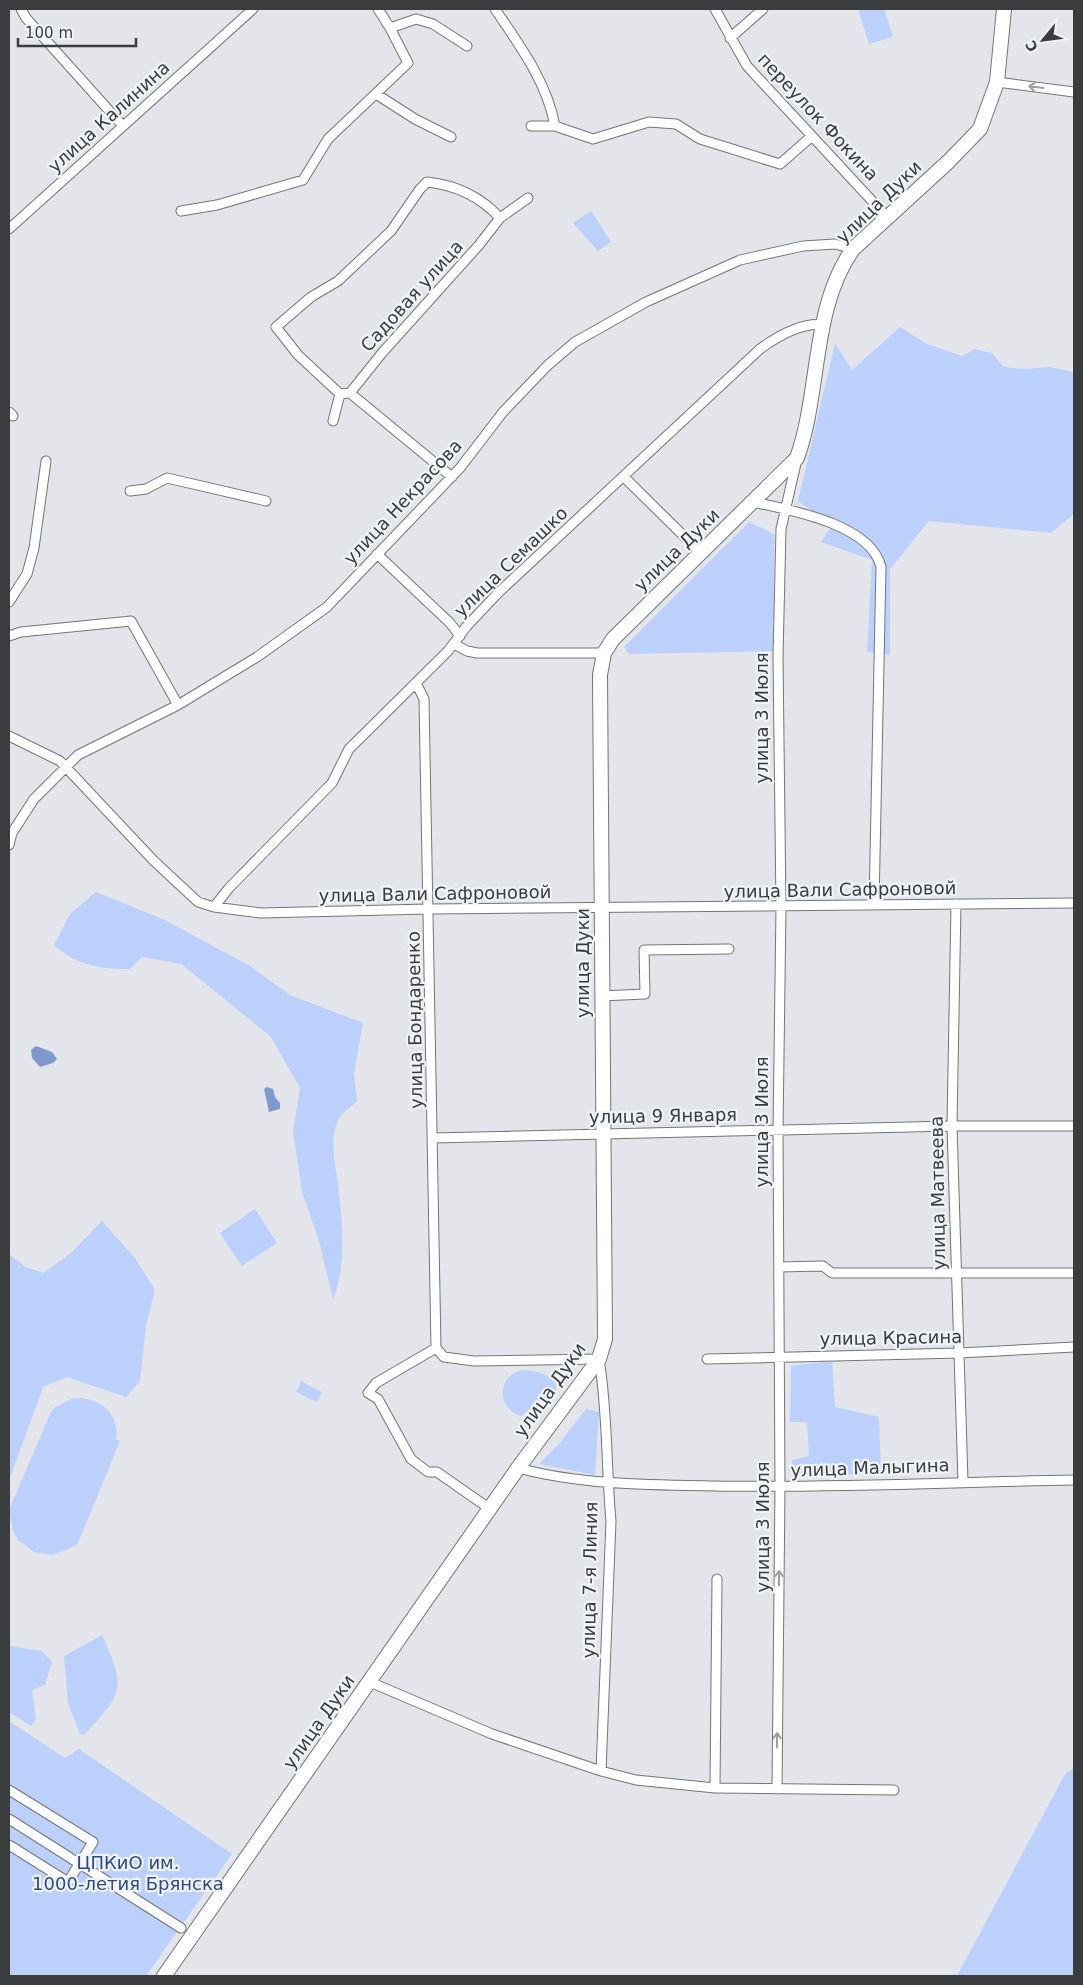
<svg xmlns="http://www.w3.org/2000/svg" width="1083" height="1985" font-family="'DejaVu Sans',sans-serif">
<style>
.green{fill:#bbd1fb}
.water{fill:#7e99cd}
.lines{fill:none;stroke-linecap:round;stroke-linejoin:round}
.street-casing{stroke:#737579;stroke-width:11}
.primary-casing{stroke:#737579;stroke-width:16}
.street{stroke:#fff;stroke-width:9}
.primary{stroke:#fff;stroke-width:14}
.oneway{stroke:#9d9e9e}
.labels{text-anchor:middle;stroke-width:4.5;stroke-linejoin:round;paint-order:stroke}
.street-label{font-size:18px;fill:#3b3c3e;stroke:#f0f3f7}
.park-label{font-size:18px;fill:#2b4989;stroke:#f0f3f7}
</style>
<rect width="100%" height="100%" fill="#e3e5ea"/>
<path class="green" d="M858,9H884L893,37L869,44Z
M591,211L611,242L598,251L573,223Z
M900,327L927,344L962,356L975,349L992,353L1004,367L1025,369L1049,367L1074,372V514L1051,533L929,521L890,569V655L867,652L872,560L821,542L832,525L798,501L835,343L852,370Z
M749,522L774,534L775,651L629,654L624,647Z
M96,892L165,920L250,966L290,995L363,1023L354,1073L357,1101C352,1106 344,1111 340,1117C327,1138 337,1170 339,1193C343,1227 346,1268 333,1299L319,1241L302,1192L293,1131L300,1088L271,1037L227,1001L181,964L142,957L130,969C102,970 74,964 54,945L70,914Z
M255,1209L277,1243L242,1266L220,1233Z
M102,1221L135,1258L155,1290L146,1325L140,1381L126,1397L67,1377L43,1387L9,1481V1254L26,1267L43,1273L70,1254Z
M832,1361L835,1407L879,1417L881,1474L793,1476L792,1460L809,1456L807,1422H790L791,1366Z
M525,1370C538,1371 546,1374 556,1382V1390L521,1416C496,1409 496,1373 525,1370Z
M301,1381L322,1392L317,1402L296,1392Z
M73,1398C99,1397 120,1412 116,1440L120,1441L78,1543L71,1548L52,1555L34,1552L18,1540L13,1531L9,1510L50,1414L55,1407Z
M586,1409L599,1412L595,1475L539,1464L559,1444Z
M102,1635C126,1689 124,1692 84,1735L80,1734L68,1703L64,1656Z
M9,1646L42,1651L52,1662L45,1685L32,1690L36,1719L31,1726L9,1712Z
M9,1721L65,1758L79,1749L232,1854L146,1976H9Z
M1074,1768V1976H957L1065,1774Z"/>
<path class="water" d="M36,1046L52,1052L57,1059L53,1063L40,1067L32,1058L31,1050Z
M267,1087L273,1089L275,1097L280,1103V1109L269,1112L264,1089Z"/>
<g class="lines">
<g class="street-casing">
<path id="street" d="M21,9L26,18L123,126
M378,9L390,28L416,19L433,24L467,46
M495,9C520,46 547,82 555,126
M715,9L747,66L887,217
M730,38L763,9
M997,82L1074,92
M376,94L415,119L451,137
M531,126H555L593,139L649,122L676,124L700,139L780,164L812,136
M181,211L217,205L303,180L328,139L408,63L390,28
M9,229L253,9
M350,393L452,477
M340,394L298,355L276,327L311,297L338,281L391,231L420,189L427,182C456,185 480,196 500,218
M9,412L13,416
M333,421L340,394L350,393L382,353L479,245L500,218L528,198
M624,477L701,553
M130,491L146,489L167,478L266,501
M753,502C790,510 871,524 881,567L874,905
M377,554L450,623L460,636
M9,602L27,574L34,548L46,461
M9,636L21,632L131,621L178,705
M454,644L467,651L477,653H604
M416,683L424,699L436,1348L444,1357L474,1361L599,1359C608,1413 606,1467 611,1521L601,1771
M9,736L60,761L154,861L198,902L214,907L261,913L429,909L1074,903
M9,845L12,833L34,799L78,755L178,705L257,657L327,607L460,468L503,412L548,365L575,342L646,302L740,260L803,246L835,244L853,249
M956,904L952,1126L963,1482
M214,907L229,888L332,783L349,749L448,651L466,627L498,593L760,349C778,336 802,322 824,325
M601,996L645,994L644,950L729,949
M433,1138L952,1126H1074
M779,1267L823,1266L832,1273H1074
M436,1348L376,1383L368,1393L378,1399L411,1459L428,1472H437L490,1509
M707,1359L959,1353L1074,1347
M518,1468C581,1485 649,1485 714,1486C834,1488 954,1482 1074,1480
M370,1682L492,1734L601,1771L636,1780L715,1788L894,1790
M715,1788L717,1579
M777,1789L780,1487L778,1131L781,907L778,657L781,529L797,459
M9,1790L93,1842L68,1882L9,1845
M9,1819L181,1928"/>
</g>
<g class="primary-casing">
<path id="primary" d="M164,1976L518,1468L599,1359L605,1339L600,675L604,653L613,639L797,458C821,391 811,308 853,249L948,162L980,129L997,82L1004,9"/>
</g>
<use href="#street" class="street"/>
<use href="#primary" class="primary"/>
</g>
<defs><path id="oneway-shaft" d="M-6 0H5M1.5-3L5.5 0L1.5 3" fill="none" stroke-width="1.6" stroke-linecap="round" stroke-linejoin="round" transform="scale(1.25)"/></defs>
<g class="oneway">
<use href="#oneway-shaft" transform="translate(1036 87) rotate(-173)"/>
<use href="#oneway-shaft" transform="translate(779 1578) rotate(-89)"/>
<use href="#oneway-shaft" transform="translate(777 1740) rotate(-89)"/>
</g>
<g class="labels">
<g class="street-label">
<text transform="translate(109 117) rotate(-42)" y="6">улица Калинина</text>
<text transform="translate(818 117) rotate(47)" y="6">переулок Фокина</text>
<text transform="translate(879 202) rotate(-44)" y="6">улица Дуки</text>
<text transform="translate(412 296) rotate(-48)" y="6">Садовая улица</text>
<text transform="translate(403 502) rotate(-47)" y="6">улица Некрасова</text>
<text transform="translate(677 550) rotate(-44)" y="6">улица Дуки</text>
<text transform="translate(511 562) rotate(-44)" y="6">улица Семашко</text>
<text transform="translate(762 718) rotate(-90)" y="6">улица 3 Июля</text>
<text transform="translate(840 890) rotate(-1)" y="6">улица Вали Сафроновой</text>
<text transform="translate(435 894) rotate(-1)" y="6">улица Вали Сафроновой</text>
<text transform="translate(583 963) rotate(-90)" y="6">улица Дуки</text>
<text transform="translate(415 1020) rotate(-91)" y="6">улица Бондаренко</text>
<text transform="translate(663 1116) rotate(-1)" y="6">улица 9 Января</text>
<text transform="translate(762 1122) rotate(-90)" y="6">улица 3 Июля</text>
<text transform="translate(938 1193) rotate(-91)" y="6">улица Матвеева</text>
<text transform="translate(891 1338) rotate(-1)" y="6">улица Красина</text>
<text transform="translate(550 1390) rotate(-55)" y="6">улица Дуки</text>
<text transform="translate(870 1468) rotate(-2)" y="6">улица Малыгина</text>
<text transform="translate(763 1527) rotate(-90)" y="6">улица 3 Июля</text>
<text transform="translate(590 1580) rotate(-89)" y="6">улица 7-я Линия</text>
<text transform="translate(319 1722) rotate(-55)" y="6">улица Дуки</text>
</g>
<g class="park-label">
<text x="128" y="1869">ЦПКиО им.<tspan x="128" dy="21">1000-летия Брянска</tspan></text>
</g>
</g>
<rect width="1083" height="1985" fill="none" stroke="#3b3c3e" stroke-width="20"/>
<g transform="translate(1043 40) rotate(241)" stroke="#f0f3f7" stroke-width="4" paint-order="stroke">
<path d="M0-4L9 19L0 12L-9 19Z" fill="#3b3c3e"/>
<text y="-8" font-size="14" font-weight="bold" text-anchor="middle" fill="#3b3c3e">С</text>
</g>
<path d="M18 38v8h118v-8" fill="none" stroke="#3b3c3e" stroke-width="2.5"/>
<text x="25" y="38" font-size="15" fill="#3b3c3e" stroke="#f0f3f7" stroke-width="4" paint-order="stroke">100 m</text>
</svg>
